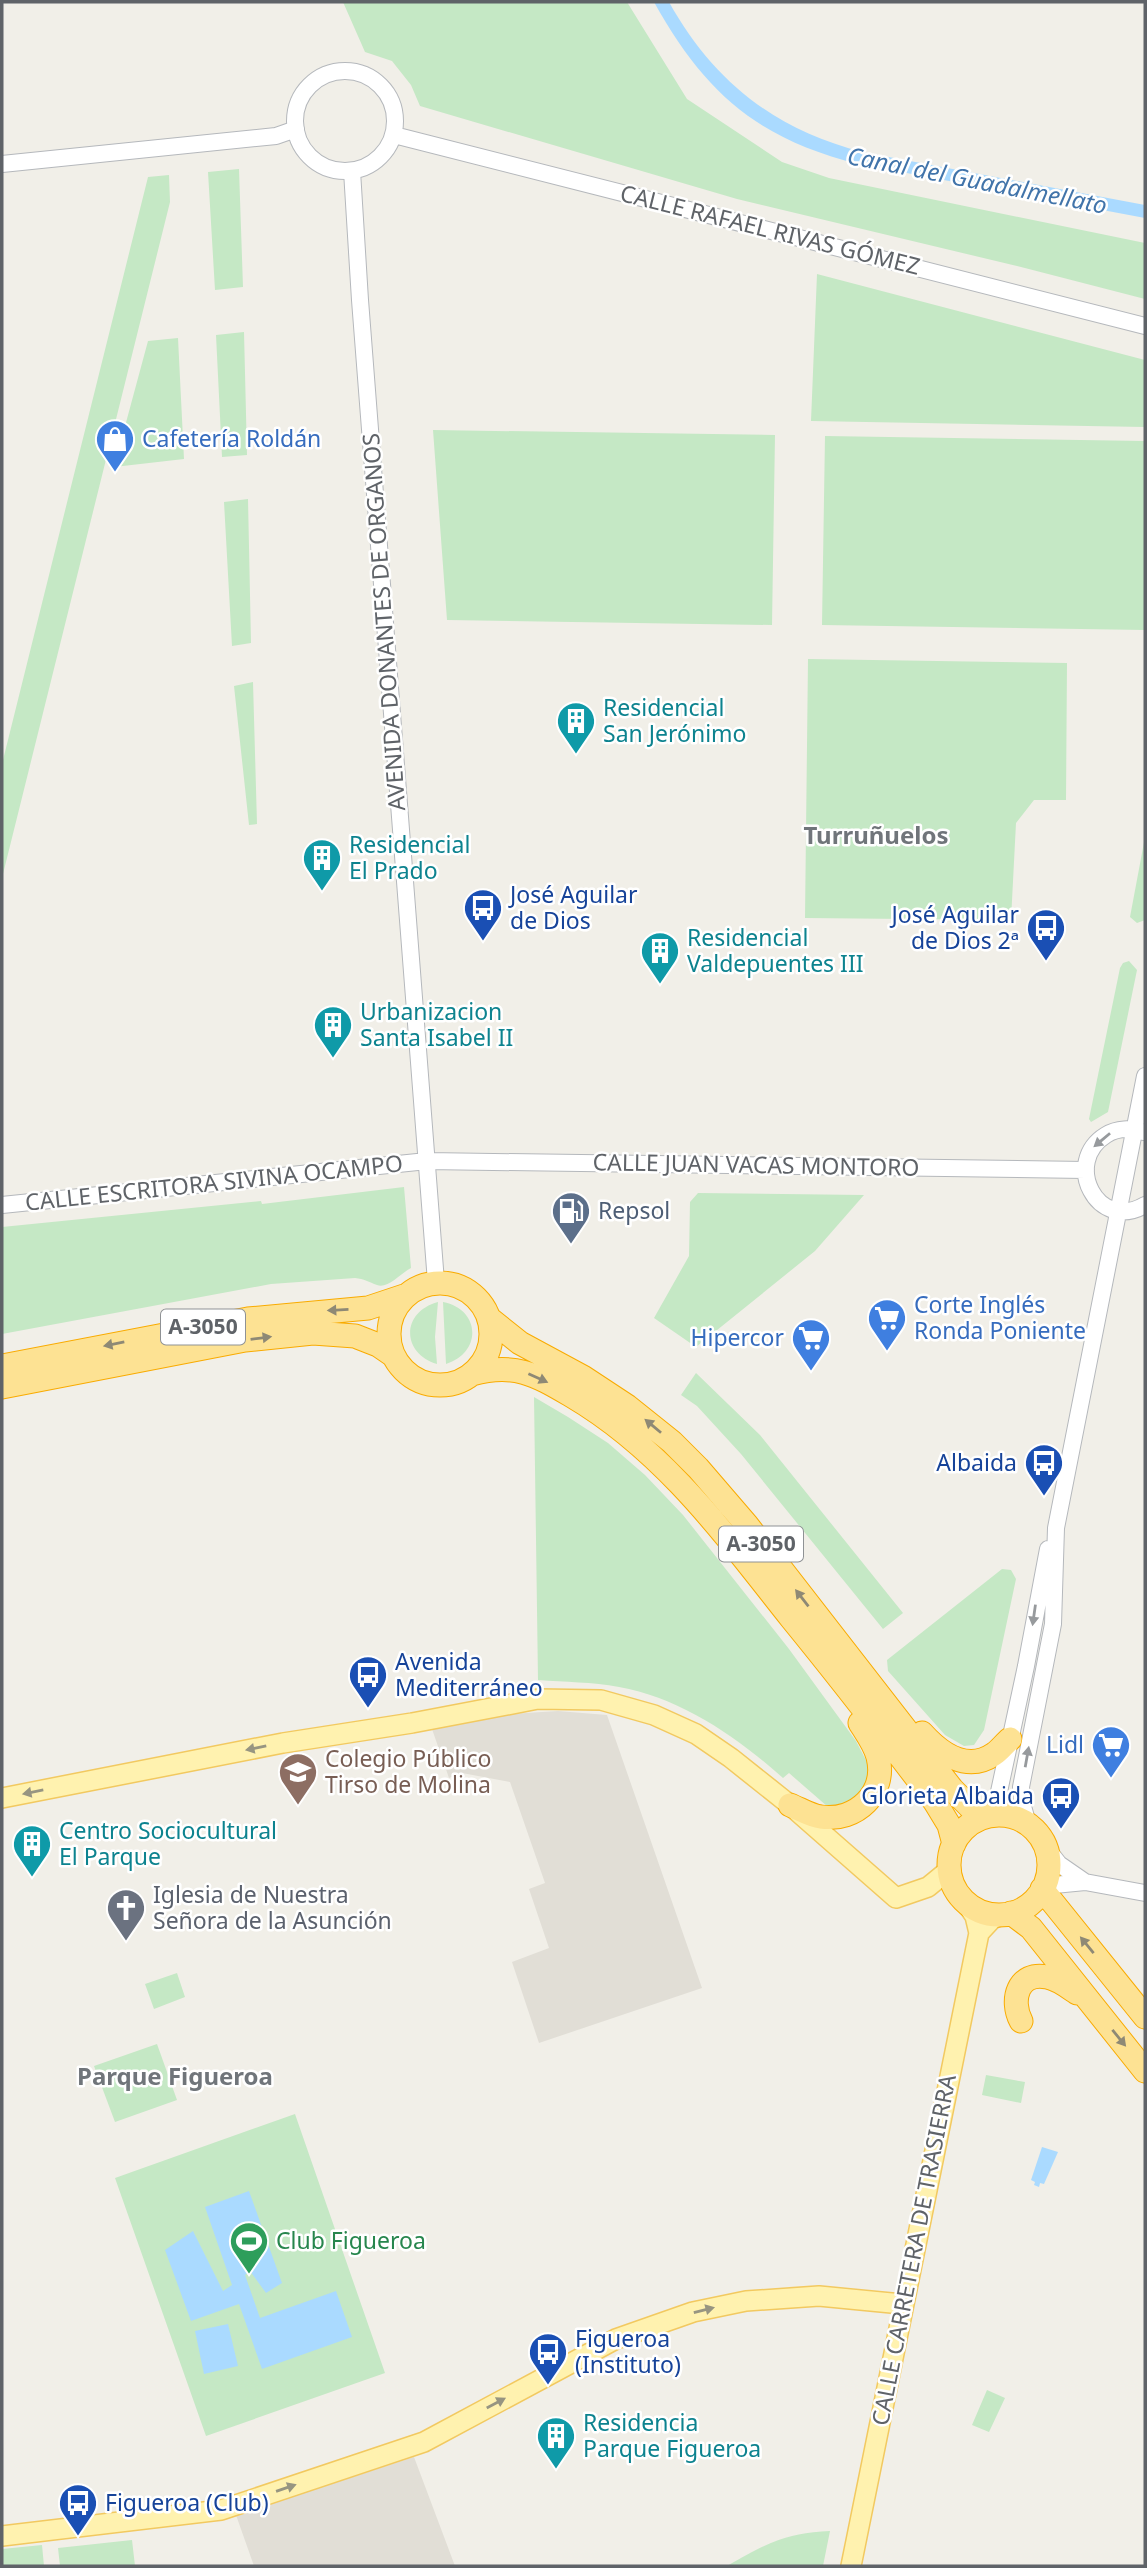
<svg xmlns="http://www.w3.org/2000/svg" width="1147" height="2568" font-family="'Noto Sans',sans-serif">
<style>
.education{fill:#e1ded6}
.green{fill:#c5e8c5}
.water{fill:#aadaff}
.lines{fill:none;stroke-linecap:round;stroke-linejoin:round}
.minor-casing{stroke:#b5b8bc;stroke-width:18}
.major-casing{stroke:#f2c960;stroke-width:22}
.highway-casing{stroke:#f9ab00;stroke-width:25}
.minor{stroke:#fff;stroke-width:16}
.major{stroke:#fff2af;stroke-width:19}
.highway{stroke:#fde293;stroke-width:23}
.oneway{fill:#979a9d}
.oneway2{fill:#8e8975}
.oneway3{fill:#979581}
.labels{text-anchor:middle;stroke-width:5;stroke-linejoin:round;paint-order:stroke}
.shield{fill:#fff;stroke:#8f9295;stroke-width:2}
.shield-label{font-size:21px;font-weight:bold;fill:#5f6368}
.street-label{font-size:23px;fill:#5f6368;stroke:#fff}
.shop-label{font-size:23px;fill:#366cbe;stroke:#fff;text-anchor:start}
.culture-label{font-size:23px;fill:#0d838f;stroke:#fff;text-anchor:start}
.transit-label{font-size:23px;fill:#164399;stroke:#fff;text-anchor:start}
.service-label{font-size:23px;fill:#4e5e75;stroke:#fff;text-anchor:start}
.education-label{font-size:23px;fill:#785e54;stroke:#fff;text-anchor:start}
.worship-label{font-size:23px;fill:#5b616d;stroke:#fff;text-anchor:start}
.leisure-label{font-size:23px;fill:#27864d;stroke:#fff;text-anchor:start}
.water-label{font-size:24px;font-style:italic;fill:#4174aa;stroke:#fff}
.neighbourhood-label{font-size:24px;font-weight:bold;fill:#70757a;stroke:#fff}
</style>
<rect width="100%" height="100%" fill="#f1efe8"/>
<path class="education" d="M558,1711L607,1715L702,1988L539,2043L512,1962L549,1948L529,1889L545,1883L510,1782L462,1773L449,1778L432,1729L510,1714Z
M414,2457L455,2566H254L236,2515Z"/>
<path class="green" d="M343,2H627L687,99L782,162L829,178L1145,243V299L1021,267L737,199L420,106L411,85L392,61L365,52Z
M239,169L243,287L215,290L208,172Z
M169,175L170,202L2,878V764L148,177Z
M817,274L1145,360V427L811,421Z
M244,332L247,455L222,457L216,335Z
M178,338L184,459L114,467L148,341Z
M433,430L775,435L772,625L447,620Z
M825,436L1145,441V630L822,625Z
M248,499L251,643L232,646L224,502Z
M808,659L1067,663L1066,800H1034L1016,823L1011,920L805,918Z
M253,682L257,824L249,825L234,686Z
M1145,837V920L1137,923L1130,917Z
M1129,961L1137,970L1108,1112L1091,1122L1089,1119L1120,968L1123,963Z
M404,1187L411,1268C401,1273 388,1289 377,1285C369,1282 364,1279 355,1278L271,1284L2,1334V1227L261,1201L262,1204Z
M698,1193L864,1195L815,1251L696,1347L654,1318L689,1256L690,1202Z
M438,1302L435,1337L437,1364C401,1353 401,1312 438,1302Z
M443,1302C480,1309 483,1352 446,1364Z
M696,1373L760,1435L903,1613L883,1629L741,1454L697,1406L681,1395Z
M534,1397L568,1417L608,1443L645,1475L683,1515L789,1649L856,1741L871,1770C864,1796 855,1804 828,1807L789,1773L783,1778C737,1737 681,1698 619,1687C592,1682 565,1682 538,1680Z
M1002,1569L1011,1570L1016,1579L984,1730L974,1745L964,1746L945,1735L888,1671L887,1660Z
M177,1973L185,1997L154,2009L145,1984Z
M157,2044L177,2100L115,2122L94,2066Z
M986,2075L1025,2082L1021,2103L982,2095Z
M295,2114L385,2373L206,2436L115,2178Z
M987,2390L1005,2398L989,2432L972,2425Z
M830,2531L823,2566H727C765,2544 785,2533 830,2531Z
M132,2540L135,2566H60L58,2548Z
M42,2545L44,2566H2V2549Z"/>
<path class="water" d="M654,2H669C713,81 774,129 862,152L1145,205V218L859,164C757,139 704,92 654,2Z
M1042,2147L1058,2152L1044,2184L1040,2183L1039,2187L1034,2185L1035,2182L1031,2180Z
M249,2191L282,2283L266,2293L250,2271L245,2275L260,2318L336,2291L352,2337L262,2369L239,2304L191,2321L165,2250L193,2231L223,2291L232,2285L205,2207Z
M228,2324L238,2366L204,2374L195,2331Z"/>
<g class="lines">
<g class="minor-casing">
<path id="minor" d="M295 121a50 50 0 1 1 100 0a50 50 0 1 1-100 0Z
M394,135L1145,326
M2,164L276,136L296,129
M352,171L360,300L436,1282
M1143,1132C1131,1128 1117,1128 1106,1135C1062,1162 1097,1233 1145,1205
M2,1205L427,1161L1086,1170
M994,1815L1026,1666L1048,1549
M1028,1824L1022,1803L1021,1787L1053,1624L1056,1528L1145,1076
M1045,1846L1059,1864L1085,1882
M1044,1886L1085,1882L1145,1893"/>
</g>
<g class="major-casing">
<path id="major" d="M2,1798L283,1743L412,1723L538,1699L601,1700L654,1715L696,1734L731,1758L790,1805L896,1898L928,1887L950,1869
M979,1933L992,1919L1004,1914
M2,2536L221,2510L424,2442L616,2339L693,2312L746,2301L819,2296L902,2304
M851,2566L979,1933L975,1916L964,1900"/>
</g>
<g class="highway-casing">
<path id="highway" d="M389 1334a51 51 0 1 1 102 0a51 51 0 1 1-102 0Z
M490,1319L520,1343L583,1377L627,1406L672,1442L698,1468L747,1525L952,1789L973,1810L987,1816
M2,1366L248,1319L368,1308L404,1296
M472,1374C515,1362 536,1375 572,1396C665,1451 725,1535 791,1618C840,1678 888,1740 935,1802L949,1825L954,1844
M2,1387L245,1340L313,1333L355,1336L378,1345L394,1356
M922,1733C940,1753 967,1773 994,1754C1000,1750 1005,1743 1010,1739
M790,1805C800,1809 811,1816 821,1817C856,1822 887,1793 878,1757C875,1745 867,1734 860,1723
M949 1865a50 50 0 1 1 100 0a50 50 0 1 1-100 0Z
M1042,1889L1145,2017
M1011,1913L1031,1928L1145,2071
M1021,2021C1010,2000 1018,1971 1047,1977C1058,1979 1068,1987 1077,1993"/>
</g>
<use href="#minor" class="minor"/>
<use href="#major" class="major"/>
<use href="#highway" class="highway"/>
</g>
<defs><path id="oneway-solid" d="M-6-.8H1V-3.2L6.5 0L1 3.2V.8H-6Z" transform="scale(1.75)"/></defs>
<g class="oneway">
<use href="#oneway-solid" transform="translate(1102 1140) rotate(140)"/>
<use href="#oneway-solid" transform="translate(1034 1615) rotate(98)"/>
<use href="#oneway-solid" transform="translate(1027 1757) rotate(-80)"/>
</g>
<g class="oneway2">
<use href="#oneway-solid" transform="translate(338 1310) rotate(177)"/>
<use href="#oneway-solid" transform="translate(261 1338) rotate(-7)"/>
<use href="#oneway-solid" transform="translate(114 1344) rotate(169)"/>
<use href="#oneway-solid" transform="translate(538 1378) rotate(24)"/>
<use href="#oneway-solid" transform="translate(653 1426) rotate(-140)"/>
<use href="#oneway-solid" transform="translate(802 1598) rotate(-128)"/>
<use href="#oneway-solid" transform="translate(1087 1945) rotate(-129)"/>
<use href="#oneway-solid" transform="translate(1119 2038) rotate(51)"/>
</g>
<g class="oneway3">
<use href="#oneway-solid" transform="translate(256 1748) rotate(168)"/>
<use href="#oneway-solid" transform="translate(33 1792) rotate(169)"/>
<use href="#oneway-solid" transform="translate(704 2310) rotate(-14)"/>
<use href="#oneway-solid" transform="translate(496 2403) rotate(-28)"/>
<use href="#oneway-solid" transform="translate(286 2488) rotate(-19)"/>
</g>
<defs>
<g id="shop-pin" transform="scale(2.0125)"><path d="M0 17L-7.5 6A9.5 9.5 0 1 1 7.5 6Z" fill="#3f7fe0" stroke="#fff"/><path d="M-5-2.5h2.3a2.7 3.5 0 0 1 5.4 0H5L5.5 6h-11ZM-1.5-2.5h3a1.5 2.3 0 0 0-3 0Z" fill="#fff"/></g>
<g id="building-pin" transform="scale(2.0125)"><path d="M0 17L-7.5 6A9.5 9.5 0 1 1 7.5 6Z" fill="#0f9aa8" stroke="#fff"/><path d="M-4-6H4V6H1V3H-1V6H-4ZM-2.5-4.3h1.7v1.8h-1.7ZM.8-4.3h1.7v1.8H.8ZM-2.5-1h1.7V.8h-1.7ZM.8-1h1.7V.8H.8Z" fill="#fff"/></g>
<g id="bus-pin" transform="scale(2.0125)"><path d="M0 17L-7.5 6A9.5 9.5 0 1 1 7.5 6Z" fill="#1a4fb4" stroke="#fff"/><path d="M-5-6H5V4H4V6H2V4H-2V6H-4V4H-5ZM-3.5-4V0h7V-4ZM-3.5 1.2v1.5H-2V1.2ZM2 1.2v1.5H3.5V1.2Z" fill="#fff"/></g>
<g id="fuel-pin" transform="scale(2.0125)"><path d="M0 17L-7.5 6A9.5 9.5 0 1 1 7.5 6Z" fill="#5c6f8a" stroke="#fff"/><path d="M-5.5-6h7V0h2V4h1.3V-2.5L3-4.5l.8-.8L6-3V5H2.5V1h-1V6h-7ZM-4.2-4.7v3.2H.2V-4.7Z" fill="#fff"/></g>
<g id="supermarket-pin" transform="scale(2.0125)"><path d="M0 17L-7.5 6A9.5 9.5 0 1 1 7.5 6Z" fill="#3f7fe0" stroke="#fff"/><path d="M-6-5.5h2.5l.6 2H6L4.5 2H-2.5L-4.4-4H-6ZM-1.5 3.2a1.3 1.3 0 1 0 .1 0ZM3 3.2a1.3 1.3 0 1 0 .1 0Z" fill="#fff"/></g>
<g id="school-pin" transform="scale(2.0125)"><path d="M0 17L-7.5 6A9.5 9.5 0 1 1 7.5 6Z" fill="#8d6e63" stroke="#fff"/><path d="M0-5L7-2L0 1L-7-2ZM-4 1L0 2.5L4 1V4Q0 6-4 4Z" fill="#fff"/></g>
<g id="church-pin" transform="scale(2.0125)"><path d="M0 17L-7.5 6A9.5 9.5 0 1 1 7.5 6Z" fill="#6b7280" stroke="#fff"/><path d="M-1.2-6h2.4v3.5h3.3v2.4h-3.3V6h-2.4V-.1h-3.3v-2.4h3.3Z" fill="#fff"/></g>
<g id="stadium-pin" transform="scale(2.0125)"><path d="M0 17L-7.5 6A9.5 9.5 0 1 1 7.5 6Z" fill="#2e9e5b" stroke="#fff"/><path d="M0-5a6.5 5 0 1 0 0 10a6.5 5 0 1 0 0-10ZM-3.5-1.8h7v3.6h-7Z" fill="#fff"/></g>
</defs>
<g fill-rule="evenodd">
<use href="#shop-pin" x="115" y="439"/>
<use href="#building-pin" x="576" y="721"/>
<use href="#building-pin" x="322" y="858"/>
<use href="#bus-pin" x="483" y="908"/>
<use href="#bus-pin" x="1046" y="928"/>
<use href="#building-pin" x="660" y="951"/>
<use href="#building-pin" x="333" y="1025"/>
<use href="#fuel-pin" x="571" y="1211"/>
<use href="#supermarket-pin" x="887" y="1318"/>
<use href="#supermarket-pin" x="811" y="1338"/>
<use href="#bus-pin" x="1044" y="1463"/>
<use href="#bus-pin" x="368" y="1675"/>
<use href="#supermarket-pin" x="1111" y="1745"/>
<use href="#school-pin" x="298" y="1772"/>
<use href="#bus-pin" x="1061" y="1796"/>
<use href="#building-pin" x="32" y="1844"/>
<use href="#church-pin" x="126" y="1908"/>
<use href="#stadium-pin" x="249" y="2241"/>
<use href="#bus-pin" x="548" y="2352"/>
<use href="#building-pin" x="556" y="2436"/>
<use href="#bus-pin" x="78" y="2503"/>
</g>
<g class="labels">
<g class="shield">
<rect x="161" y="1309.5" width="84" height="35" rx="5"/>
<rect x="719" y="1526.5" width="84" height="35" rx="5"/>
</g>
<g class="shield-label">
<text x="203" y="1334">A-3050</text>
<text x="761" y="1551">A-3050</text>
</g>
<g class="street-label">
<text transform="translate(770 230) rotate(14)" y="8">CALLE RAFAEL RIVAS GÓMEZ</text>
<text transform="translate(384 622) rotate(-94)" y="8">AVENIDA DONANTES DE ORGANOS</text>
<text transform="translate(756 1165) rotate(1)" y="8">CALLE JUAN VACAS MONTORO</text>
<text transform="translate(214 1183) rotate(-6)" y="8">CALLE ESCRITORA SIVINA OCAMPO</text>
<text transform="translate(914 2250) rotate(-79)" y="8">CALLE CARRETERA DE TRASIERRA</text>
</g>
<g class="shop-label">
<text x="142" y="447">Cafetería Roldán</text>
<text x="914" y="1313">Corte Inglés<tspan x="914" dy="26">Ronda Poniente</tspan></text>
<text x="784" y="1346" text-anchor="end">Hipercor</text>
<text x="1084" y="1753" text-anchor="end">Lidl</text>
</g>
<g class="culture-label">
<text x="603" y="716">Residencial<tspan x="603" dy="26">San Jerónimo</tspan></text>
<text x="349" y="853">Residencial<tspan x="349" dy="26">El Prado</tspan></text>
<text x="687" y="946">Residencial<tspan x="687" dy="26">Valdepuentes III</tspan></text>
<text x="360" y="1020">Urbanizacion<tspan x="360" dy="26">Santa Isabel II</tspan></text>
<text x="59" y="1839">Centro Sociocultural<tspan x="59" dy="26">El Parque</tspan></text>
<text x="583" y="2431">Residencia<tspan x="583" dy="26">Parque Figueroa</tspan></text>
</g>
<g class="transit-label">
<text x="510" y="903">José Aguilar<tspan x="510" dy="26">de Dios</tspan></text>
<text x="1019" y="923" text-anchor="end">José Aguilar<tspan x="1019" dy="26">de Dios 2ª</tspan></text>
<text x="1017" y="1471" text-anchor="end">Albaida</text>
<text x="395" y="1670">Avenida<tspan x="395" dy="26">Mediterráneo</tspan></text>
<text x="1034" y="1804" text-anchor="end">Glorieta Albaida</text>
<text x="575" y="2347">Figueroa<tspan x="575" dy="26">(Instituto)</tspan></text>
<text x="105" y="2511">Figueroa (Club)</text>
</g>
<g class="service-label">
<text x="598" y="1219">Repsol</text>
</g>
<g class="education-label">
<text x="325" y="1767">Colegio Público<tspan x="325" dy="26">Tirso de Molina</tspan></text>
</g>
<g class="worship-label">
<text x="153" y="1903">Iglesia de Nuestra<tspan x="153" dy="26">Señora de la Asunción</tspan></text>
</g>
<g class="leisure-label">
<text x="276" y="2249">Club Figueroa</text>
</g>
<g class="water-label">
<text transform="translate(977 181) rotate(11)" y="8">Canal del Guadalmellato</text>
</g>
<g class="neighbourhood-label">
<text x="876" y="844">Turruñuelos</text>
<text x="175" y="2085">Parque Figueroa</text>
</g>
</g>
<rect width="1147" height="2568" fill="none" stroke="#5f6368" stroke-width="7"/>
</svg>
